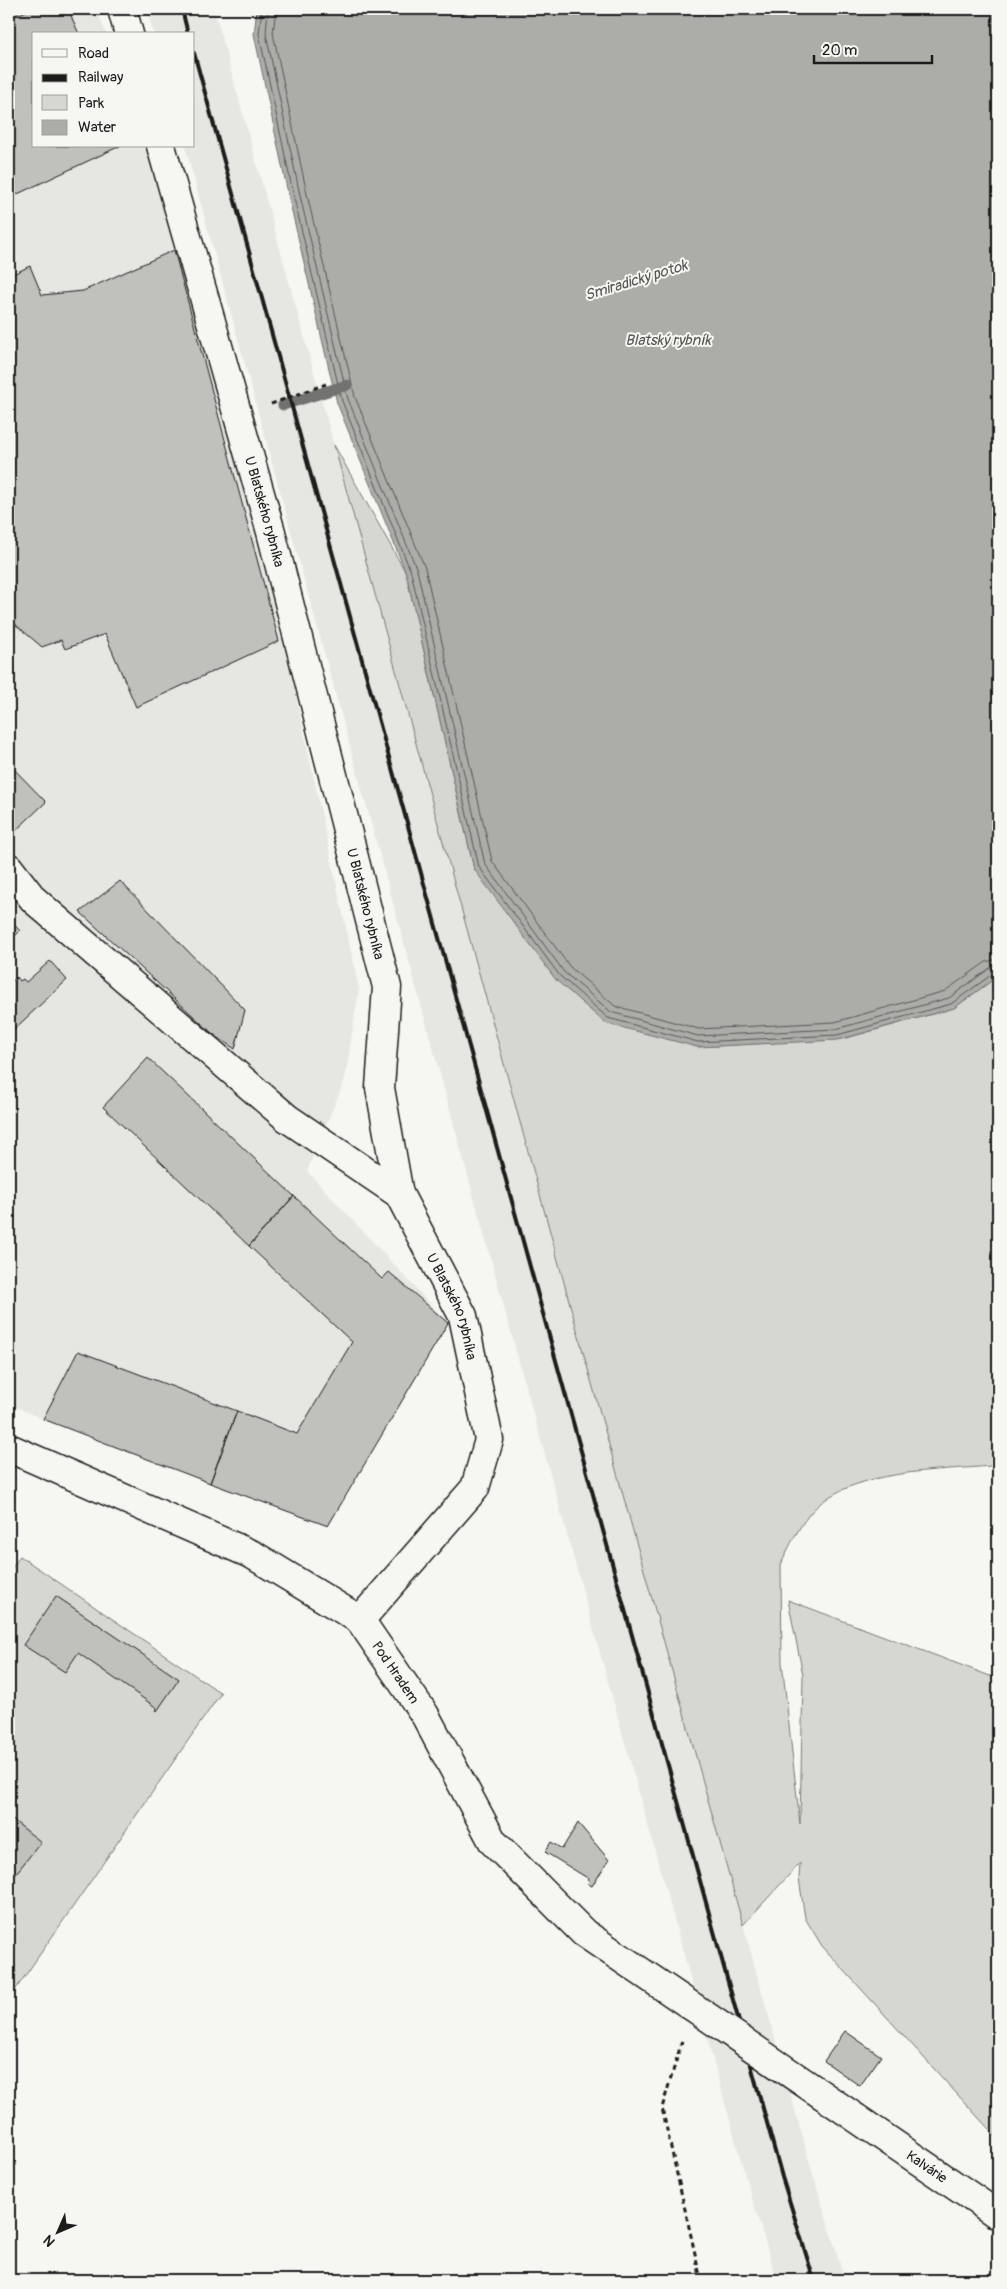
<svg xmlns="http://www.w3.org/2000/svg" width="1007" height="2289" font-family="Pangolin,sans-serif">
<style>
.built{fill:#e6e6e2}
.green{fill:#d6d6d2;stroke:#797977}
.water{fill:#acaca9;stroke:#727271}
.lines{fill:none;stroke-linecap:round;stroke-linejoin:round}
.shore{stroke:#565654;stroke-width:1}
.stream{stroke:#727271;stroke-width:11}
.building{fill:#c0c0bd;stroke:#1c1c1c}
.minor-casing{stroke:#1c1c1c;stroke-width:31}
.path{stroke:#1c1c1c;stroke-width:3;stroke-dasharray:5 4;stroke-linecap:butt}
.minor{stroke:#f6f6f2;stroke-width:28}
.rail{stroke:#1c1c1c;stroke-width:4}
.minor-bridge-casing{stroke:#1c1c1c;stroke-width:31;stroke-linecap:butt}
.minor-bridge{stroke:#f6f6f2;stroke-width:28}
.labels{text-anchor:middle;stroke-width:4;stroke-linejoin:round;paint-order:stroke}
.street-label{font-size:14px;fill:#1c1c1c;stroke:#f6f6f2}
.water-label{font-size:15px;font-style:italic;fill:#565654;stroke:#f6f6f2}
</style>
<rect width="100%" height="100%" fill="#f6f6f2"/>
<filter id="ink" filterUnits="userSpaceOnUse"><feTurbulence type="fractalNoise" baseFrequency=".02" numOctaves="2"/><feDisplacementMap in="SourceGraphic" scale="10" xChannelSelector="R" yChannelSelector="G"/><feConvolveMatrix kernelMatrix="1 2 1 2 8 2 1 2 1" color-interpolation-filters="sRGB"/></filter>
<g filter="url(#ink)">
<path class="built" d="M9,9H97L106,34H34V146H146L164,198L285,644L359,989L345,1079L307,1171L448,1323L328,1526L43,1419L9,1404Z
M147,9H214L582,1348L812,2171L845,2280H777L749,2189L520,1365L185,146H194V34H154Z"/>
<path class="green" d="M334,445L406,573L474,869L697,1047L843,1039L954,1008L998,976V1464L991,1466C938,1471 854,1469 814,1509C802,1521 787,1549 781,1565L782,1662L800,1824L803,1675L788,1600L998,1679V2139L822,1946L805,1918L799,1878L800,1863L743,1925L582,1348Z
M20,1556L221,1693L9,1999V1572Z"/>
<path class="water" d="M257,9H998V976L954,1008L838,1040L697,1047L605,1023L556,980L474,869L406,573L337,403L290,203L254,34Z"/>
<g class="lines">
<path class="shore" d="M262,9L259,34L295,202L342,401L411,572L479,867L560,976L608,1018L698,1042L837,1035L951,1004L994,973L998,972
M268,9L266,34L301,200L348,399L417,570L485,864L564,972L611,1012L698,1036L836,1029L949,998L990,968L998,966
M276,9L273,33L308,199L355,397L425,568L492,861L570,967L615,1006L699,1029L835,1022L945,991L986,962L998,959"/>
<path class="stream" d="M283,405L347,385"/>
</g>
<path class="building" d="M9,9H16L19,14L31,9H68L79,34H34V146H120L9,198Z
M174,250L279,641L136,707L105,634L65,649L61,640L42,647L9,619V276L30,266L42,295L83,291Z
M9,764L46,802L9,837Z
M120,881L245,1010L235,1049L213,1034L80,912Z
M9,919L20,931L9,942Z
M50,961L67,980L10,1033L9,984L17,977L20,981L23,979L26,982Z
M148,1058L294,1196L249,1246L103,1107Z
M294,1196L382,1279L389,1272L448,1323L328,1526L210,1483L237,1411L297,1434L352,1342L249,1246Z
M78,1351L237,1411L210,1483L43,1419Z
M56,1596L179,1679L157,1711L156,1710L157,1708L78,1653L65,1672L23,1645Z
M9,1817L41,1842L9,1882Z
M578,1823L609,1860L592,1886L588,1884L589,1879L545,1852L551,1842L562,1849Z
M845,2031L881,2056L860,2086L824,2061Z"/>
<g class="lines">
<g class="minor-casing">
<g id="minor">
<path d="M122,9L129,34"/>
<path id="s1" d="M161,146L271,532L387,987L380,1088L399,1194L463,1316L489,1440L475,1488L360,1620"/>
<path d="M9,868L34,900L287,1118L399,1194"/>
<path id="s2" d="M9,1448L253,1555L360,1620L425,1715L493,1842L584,1933L693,2007"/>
<path id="s3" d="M856,2118L998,2215"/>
</g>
</g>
<path class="path" d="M271,404L326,384
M682,2041L662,2108L701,2280"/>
<use href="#minor" class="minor"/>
<path class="rail" d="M182,9L188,34
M194,53L782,2177L814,2280"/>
<g class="minor-bridge-casing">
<path id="minor-bridge" d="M693,2007L856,2118"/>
</g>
<use href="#minor-bridge" class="minor-bridge"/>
</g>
</g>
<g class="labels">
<g class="street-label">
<text dy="5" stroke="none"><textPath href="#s1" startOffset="380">U Blatského rybníka</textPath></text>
<text dy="5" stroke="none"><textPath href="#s1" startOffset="785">U Blatského rybníka</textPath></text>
<text dy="5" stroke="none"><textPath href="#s1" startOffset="1205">U Blatského rybníka</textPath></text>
<text dy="5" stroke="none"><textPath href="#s2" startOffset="455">Pod Hradem</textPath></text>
<text dy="5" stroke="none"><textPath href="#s3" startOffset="86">Kalvárie</textPath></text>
</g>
<g class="water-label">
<text transform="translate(636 280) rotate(-17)" y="5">Smiradický potok</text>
<text x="668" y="345">Blatský rybník</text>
</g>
</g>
<rect width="1007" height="2289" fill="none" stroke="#f6f6f2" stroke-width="30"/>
<rect x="15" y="15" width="977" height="2259" fill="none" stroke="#1c1c1c" stroke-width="2" filter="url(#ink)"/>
<rect x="32" y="32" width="162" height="115" fill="#f6f6f2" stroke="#9f9f9c"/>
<rect x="42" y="49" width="25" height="8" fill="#f6f6f2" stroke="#9f9f9c"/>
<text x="78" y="58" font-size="15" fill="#1c1c1c">Road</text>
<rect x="42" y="74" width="25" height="8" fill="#1c1c1c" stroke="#9f9f9c"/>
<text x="78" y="82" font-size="15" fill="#1c1c1c">Railway</text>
<rect x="42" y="95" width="25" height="15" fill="#d6d6d2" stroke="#9f9f9c"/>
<text x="78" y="108" font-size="15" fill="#1c1c1c">Park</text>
<rect x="42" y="120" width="25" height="15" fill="#acaca9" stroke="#9f9f9c"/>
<text x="78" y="132" font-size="15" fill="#1c1c1c">Water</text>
<g transform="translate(58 2232) rotate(225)" stroke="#f6f6f2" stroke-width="4" paint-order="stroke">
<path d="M0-4L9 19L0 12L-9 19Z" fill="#1c1c1c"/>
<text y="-8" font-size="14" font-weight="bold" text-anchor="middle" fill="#1c1c1c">N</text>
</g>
<path d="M814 55v8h118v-8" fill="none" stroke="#1c1c1c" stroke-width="2.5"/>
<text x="822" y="55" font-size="15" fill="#1c1c1c" stroke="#f6f6f2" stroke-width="4" paint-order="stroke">20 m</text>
</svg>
